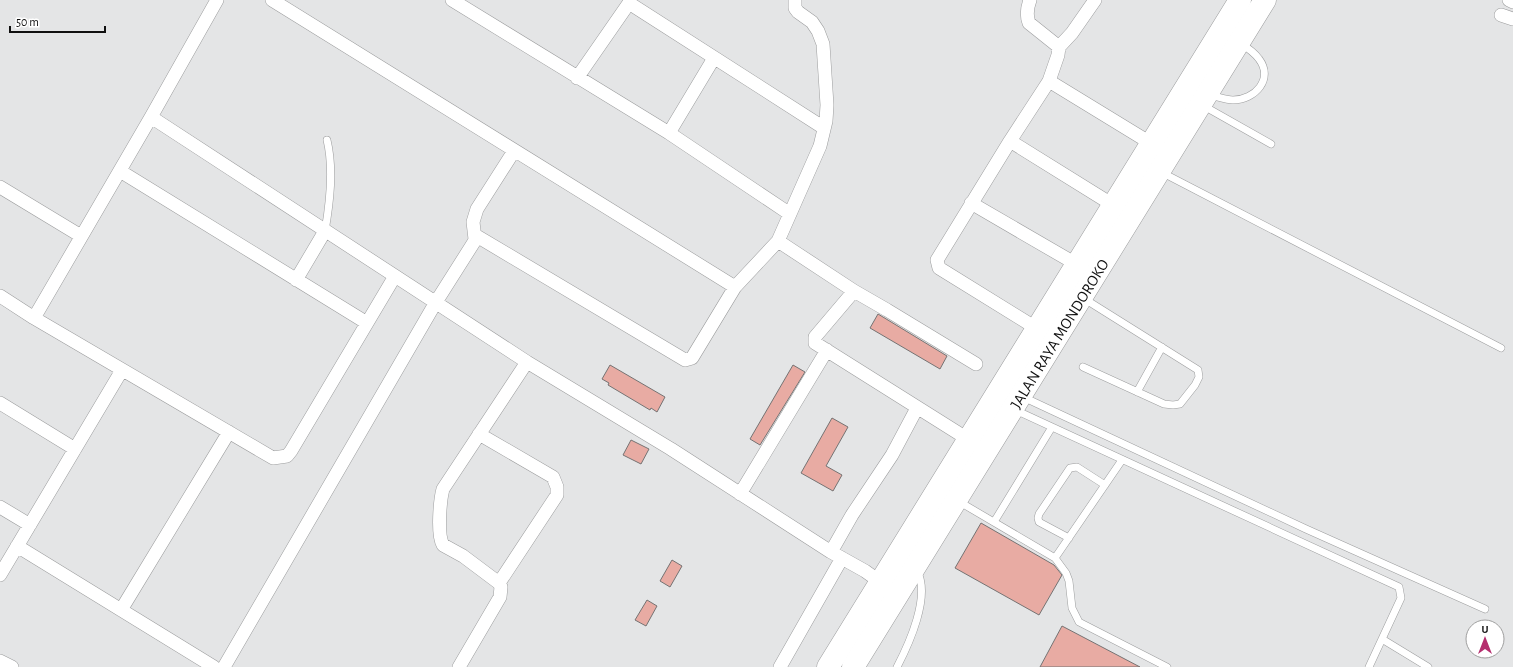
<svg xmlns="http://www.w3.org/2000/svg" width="1513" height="667" font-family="'Alegreya Sans',sans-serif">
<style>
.building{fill:#e8aba3;stroke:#757373}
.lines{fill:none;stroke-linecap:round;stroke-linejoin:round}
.service-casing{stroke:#9c9d9e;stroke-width:8}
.minor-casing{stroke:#9c9d9e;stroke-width:14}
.trunk-casing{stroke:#9c9d9e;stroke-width:23}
.service{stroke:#fff;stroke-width:7}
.minor{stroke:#fff;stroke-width:13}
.trunk{stroke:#fff;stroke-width:22}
.labels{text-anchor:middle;stroke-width:3.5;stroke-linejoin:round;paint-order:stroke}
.street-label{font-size:16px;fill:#101010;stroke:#fff}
</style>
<rect width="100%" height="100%" fill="#e4e5e6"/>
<path class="building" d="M878,314L947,356L940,369L870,328Z
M610,365L665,397L657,412L651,408L650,410L608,385L609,383L602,379Z
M793,365L805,372L760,445L750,439Z
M832,418L848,427L826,466L842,475L833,491L801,473Z
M631,440L649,449L641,464L623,455Z
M981,523L1054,565L1062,575L1039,615L955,568Z
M672,560L682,566L670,587L660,581Z
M647,600L657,606L646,626L635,620Z
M1062,626L1140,667H1040Z"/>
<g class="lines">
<g class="service-casing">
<path id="service" d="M1209,95C1216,96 1225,100 1233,100C1255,100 1274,79 1259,59C1254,52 1248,48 1240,43
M1202,105L1271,144
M1161,172L1501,348
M325,231C330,202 334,169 327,140
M1083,367L1164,404L1173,405L1180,404L1195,385L1199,377L1198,370L1083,298
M1137,392L1162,347
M1023,397L1306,529L1485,609
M1015,410L1399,587L1401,598L1369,667
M958,501L1055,558L1066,573L1069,581L1072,608L1079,622L1167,667
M994,522L1052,427
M1069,538L1039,522L1038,518L1039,514L1070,468L1077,467L1105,485
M1055,558L1122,460
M1382,639L1428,667
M897,667C909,644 931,596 917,571"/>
</g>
<g class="minor-casing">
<path id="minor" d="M272,0L735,287L778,241L820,146L826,121L827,105L823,44L818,31L812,22L798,12L795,8V0
M452,0L669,133L790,214
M1030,0C1027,8 1026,15 1029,23L1059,47L1058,55L1049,81
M1509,0L1513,2
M1501,15L1513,19
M1059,47L1072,33L1095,0
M577,78L629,3L824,128
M151,117L527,362L671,449L831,552L865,571L886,586
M669,133L714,58
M1010,141L1113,205
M120,171L367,323
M0,187L81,236
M971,203L1076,264
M475,235L685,360L692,358L735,287
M778,241L854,291L887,310L976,364
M296,280L325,231
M854,291L815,337V343L974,443
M0,296L34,318L273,458L287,456L291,451L395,276
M34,318L151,117L217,0
M1036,328L939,268L937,260L1010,141L1049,81L1157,147
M0,403L75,449
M479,434L553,477L557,487V495L499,583
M740,494L827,350
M0,507L30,525
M17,546L214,667
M831,552L852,515L892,455L917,408
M0,575L122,370
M121,610L229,432
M0,661L12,667
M224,667L436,302L474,242L475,239L473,222L477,209L514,151
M459,667L500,597L501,587L499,583L463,556L443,545C437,535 440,500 443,489L527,362
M780,667L842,558"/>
</g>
<g class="trunk-casing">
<g id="trunk">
<path d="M828,667L1240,0"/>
<path id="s1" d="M853,667L1265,0"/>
</g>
</g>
<use href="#service" class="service"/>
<use href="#minor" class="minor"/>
<use href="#trunk" class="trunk"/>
</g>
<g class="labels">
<g class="street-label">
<text dy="6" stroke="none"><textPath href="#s1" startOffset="392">JALAN RAYA MONDOROKO</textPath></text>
</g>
</g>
<g transform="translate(1485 639)"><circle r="19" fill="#ffffff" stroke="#9f9f9f"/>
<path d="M0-3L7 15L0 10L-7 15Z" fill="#b52d6e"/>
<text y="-6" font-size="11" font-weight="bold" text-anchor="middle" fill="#101010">U</text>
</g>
<path d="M10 26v6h95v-6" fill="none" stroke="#101010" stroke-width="2"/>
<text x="16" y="26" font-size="12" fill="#101010" stroke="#ffffff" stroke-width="3" paint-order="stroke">50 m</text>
</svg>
